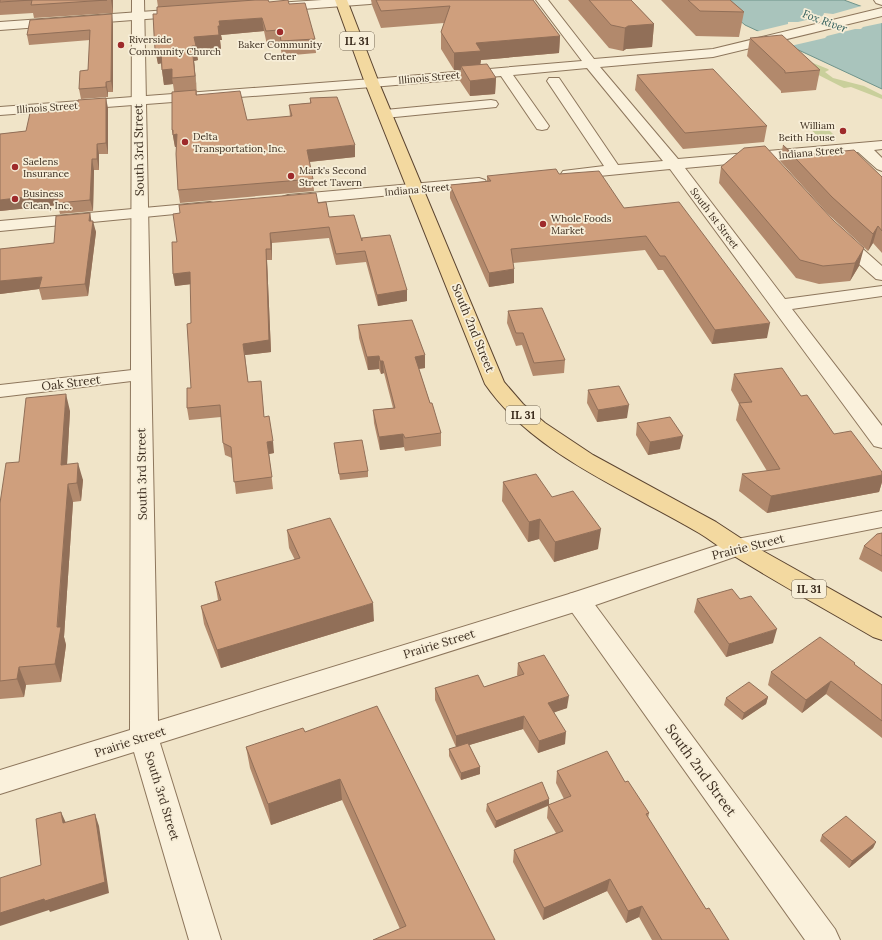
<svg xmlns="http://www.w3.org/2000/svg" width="882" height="940" font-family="Lora,serif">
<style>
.green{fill:#c9cf9b}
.water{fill:#a9c4bc;stroke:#6f938a}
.pier{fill:#f0e4c8}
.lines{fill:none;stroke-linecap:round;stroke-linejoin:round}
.minor-casing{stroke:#8d765c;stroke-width:2}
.tertiary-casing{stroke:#8d765c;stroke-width:2}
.primary-casing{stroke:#5b4430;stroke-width:2}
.minor{fill:#faf1dc;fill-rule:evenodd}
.tertiary{fill:#faf1dc;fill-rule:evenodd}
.primary{fill:#f3d9a0;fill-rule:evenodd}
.wall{fill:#b2896c}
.shaded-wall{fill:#916f58}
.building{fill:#cf9f7d;stroke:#916f58}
.poi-dot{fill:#9e2a2b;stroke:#f7eed8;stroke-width:1.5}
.labels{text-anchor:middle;stroke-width:3.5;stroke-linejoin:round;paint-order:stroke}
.far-poi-label{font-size:10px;fill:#3d2e20;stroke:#f7eed8;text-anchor:start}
.far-street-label{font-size:10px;fill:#3d2e20;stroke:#f7eed8}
.far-water-label{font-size:11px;font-style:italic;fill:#2f5d5a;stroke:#f7eed8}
.shield{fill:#f7eed8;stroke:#756857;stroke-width:1}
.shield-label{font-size:11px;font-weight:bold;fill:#3d2e20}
.street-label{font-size:12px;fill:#3d2e20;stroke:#f7eed8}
.near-street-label{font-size:14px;fill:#3d2e20;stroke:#f7eed8}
</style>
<rect width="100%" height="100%" fill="#f0e4c8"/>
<path class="green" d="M808,61L828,69L829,70L825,72L833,78L864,86L882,95V99L851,87L844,88L797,64Z
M823,124L834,135L818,137L807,125Z"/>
<path class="water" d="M716,0H844L882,14V89L745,25Z"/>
<path class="pier" d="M865,5L882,12V23L863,27L861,29H855L827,36L825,38L786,47L755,32L788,24V22H798L823,16L824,13L833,14Z"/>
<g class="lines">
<g class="minor-casing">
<path id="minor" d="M322,0H376L374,3L370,4L276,11L272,10L270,7L272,4L276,3Z
M536,0H548L594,59L713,49L882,8V16L713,57L600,67L678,159L882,141V149L874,150L882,158V171L877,169L858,152L685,168L785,299L882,286V296L792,309L882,426V448L874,446L670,169L569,179L563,177L561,174L563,171L604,166L547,81L549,78H559L618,165L663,161L587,68L513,75L549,126L547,129L542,130L537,129L501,76L372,87L0,115V107L372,79L582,61Z
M182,9L186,10L188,13L186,16L0,30V22Z
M491,100L496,101L498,104L496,107L385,118L380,117L378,114L380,111L385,110Z
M479,178L485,180L487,183L485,186L288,205L282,203L280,200L282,197L288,195Z
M210,202L216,204L218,207L216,210L0,231V221Z
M840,233L846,234L882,266V280L876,279L834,242L832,238L834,234Z
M141,369L148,371L151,375L148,379L0,397V385Z
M578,592L587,594L835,929L840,940H805L569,608L566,601L569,594Z"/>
</g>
<g class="tertiary-casing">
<path id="tertiary" d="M132,0H144L158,721L569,594L737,539L882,511V527L740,555L587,608L160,743L221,940H189L134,752L0,794V770L130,730Z
M874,0H882V5L876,3Z"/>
</g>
<g class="primary-casing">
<path id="primary" d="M335,0H347L379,83L504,382L523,404L545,423L593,455L716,522L745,541L882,618V640L873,637C825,609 776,582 729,553C719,547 709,539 699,533C628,491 533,454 485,384L365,83Z"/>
</g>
<use href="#minor" class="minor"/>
<use href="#tertiary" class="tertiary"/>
<use href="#primary" class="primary"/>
</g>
<path class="wall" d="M0,0H113V13L34,18L33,13L0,15Z
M157,0H268L269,2L289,4L315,39L316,53L282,56L280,44L267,45L264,31L221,35L222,40H220L221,49L196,51L198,60L194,61L197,95L247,120L290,117L289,105L310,103V98L355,157L309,162L313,179L314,191L180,203L178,190L176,147H175L174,142L172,130L174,91L173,84L164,85L161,63L158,64L155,49L158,7Z
M371,0H533L560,36L559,53L481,60L480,64L496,78L495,94L470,96L460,81L461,70H454L441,49V32L444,23L381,28L372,5Z
M568,0H631L654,24L652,47L626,49L623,51L609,48Z
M661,0H730L744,12L739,37L696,36Z
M113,24V92H108V97L81,99L79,89L88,70L90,40L29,45L27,35Z
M750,38L820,70L816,90L781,93V91L747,56Z
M637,75L767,126L764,142L683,149L635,90Z
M108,108V154H99V170H94L93,211L60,214L58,205L0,211V134L26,131Z
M783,145L795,156L882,177V253L873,243L868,251L828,214L780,161Z
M721,167L859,266L850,281L819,284L796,278L719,183Z
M559,174L624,208L767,338L712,344L663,270H658L645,250L513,263L514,269V283L489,287L450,198V185L487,181V176Z
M318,203L329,217L362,238L407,290V301L378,306L366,262L336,265L329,238L272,243V260H267L271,352L245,355L248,382L261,381L264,417L274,453L269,454L273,489L236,494L232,458L225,455L223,443L221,417L189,420L187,408L191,388V284L175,286L173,274L177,242Z
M90,213L91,221L96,232L88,296L42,300L39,289L0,294V249L54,243Z
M508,311L565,360L564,373L533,376L522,345L516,346L507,323Z
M358,325L425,355V368L419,369L430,403L441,433V446L405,451L404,447L380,450L374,423L373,410L393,408L384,373L381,374L379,369L368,370L359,338Z
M734,374L801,396L834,434L882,472V482L879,492L767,513L739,491L742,474L767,471L736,420L739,404L731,390Z
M588,390L627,418L597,422L587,403Z
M70,411L67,464L83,480L81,501L73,502L64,637L66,645L61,682L26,685L24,697L0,699V503L19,462Z
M637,423L680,449L648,455L636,435Z
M334,443L368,471V477L340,480Z
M503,482L552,497L598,549L554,562L539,539L528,542L502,501Z
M287,530L374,621L221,668L204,624L201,606L218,600L215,582L295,560L289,548Z
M882,533V572L859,559L864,546Z
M697,599L773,643L726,657L694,612Z
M518,663L567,708L554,712L565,744L538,753L523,729L469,745L480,767V774L461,780L449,756V749L456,747L435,700V688L484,687L518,676L517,675Z
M855,663L854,664L882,685V738L826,694L802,713L768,685L771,672Z
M768,697L766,704L742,720L724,705L726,698Z
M305,732L495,940L400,929L342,800L271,825L250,768L246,747Z
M557,771L625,782L649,813L648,818L706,909L729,940H652L639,917L626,923L607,891L543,920L513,862L514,850L556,833L547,818L548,806L495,828L486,811L487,804L549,805L564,799L556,783Z
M822,835L876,842L873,848L849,868L820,841Z"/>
<path class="shaded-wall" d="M111,0H113V13Z
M112,14L113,24V92L111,81Z
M262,18L264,31L221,35L222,40H220L221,49L196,51L198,60L194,61L197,91L195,76L192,46L194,37L219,21Z
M654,24L652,47L626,49L623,51L625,28L628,26Z
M560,36L559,53L481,60L480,68L461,66V70H454V53L476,43Z
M155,49H161L163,63L158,64Z
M172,69V78L173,84L164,85L162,70Z
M496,78L495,94L470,96V81Z
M106,82L108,92V97L106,87Z
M106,98L108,108V154L106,143Z
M172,130H173L177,134L179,147H175Z
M97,144L99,154V170L97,159Z
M355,145V157L308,162L307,150Z
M92,159L94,170L93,211L90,200Z
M58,193L57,203L58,205L0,211V200Z
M90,213L92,224L93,221L96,232L88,296L85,284Z
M878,226L873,243L868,251L873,234Z
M270,233L272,243V260L271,249Z
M864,248L859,266L850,281L855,263Z
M266,249L267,260L271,352L245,355L243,344Z
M514,269V283L489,287V273Z
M190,272L192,284L175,286L173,274Z
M42,277L39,288V289L0,294V281Z
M407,290V301L378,306L377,295Z
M770,323L767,338L712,344L715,330Z
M425,355V368L416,369L415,357Z
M379,356V369L368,370L367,357Z
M380,361H383L384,373L381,374Z
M66,394L70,411L66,482L61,465Z
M629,405L627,418L597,422L598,410Z
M403,434L404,447L380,450L379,437Z
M683,436L680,449L648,455L650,442Z
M273,441L274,453L269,454L267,442Z
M78,463L83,480L81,501L77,483Z
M882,475V482L879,492L767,513L771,496Z
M68,484L73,502L64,637L66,645L61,682L55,664Z
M540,519L539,539L528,542L529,522Z
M601,529L598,549L554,562L555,542Z
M373,603L374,621L221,668L217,650Z
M777,629L773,643L726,657L729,644Z
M19,667L26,685L24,697L17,679Z
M831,681L826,694L802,713L806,700Z
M569,696L567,708L547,715L548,703Z
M768,697L766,704L742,720L744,713Z
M524,716L523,729L456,749V736Z
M566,732L565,744L538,753L539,741Z
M480,767V774L461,780V773Z
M340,779L342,800L271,825L268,804Z
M549,799V805L495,828L496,821Z
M61,812L66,823H63Z
M95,814L99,826L109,893L50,912L49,910L0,926V913Z
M876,842L873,848L849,868L852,861Z
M610,879L607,891L543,920L544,908Z
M642,906L639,917L626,923L628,911Z"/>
<path class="building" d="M0,0H107L31,5L32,0L0,2Z
M255,0H268L269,2L288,0L289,4L305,3L315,39L281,41L279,30L266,31L262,18L219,21L220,26H218L219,35L194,37L196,46H192L195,76L172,78V69L162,70L161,49H155L154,34L153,14H157V7Z
M376,0H533L560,36L476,43L481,51L454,53L441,32L450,6L381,11Z
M589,0H631L654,24L628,26L625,28L611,25Z
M688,0H730L744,12L700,11Z
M112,14L111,81L106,82V87L79,89L80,71L88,70L90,30L27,35L30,20Z
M782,35L820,70L785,73V71L750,38Z
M487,64L496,78L470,81L461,66Z
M713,69L767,126L685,133L637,75Z
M196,90V95L240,91L247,120L292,116L289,105L311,103L310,98L337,97L355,145L307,150L313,179L178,190L176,154L177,134L173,135V130H172V92Z
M106,98V143L97,144V159H92L90,200L57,203L58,193L0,200V134L26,131L30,113L59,111V108L78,107V100Z
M783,145L795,156L854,150L882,177V231L878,226L873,234L832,197Z
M765,146L833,220L864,248L855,263L823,266L800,260L721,167L744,148Z
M556,169L559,174L599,171L624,208L679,202L770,323L715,330L665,256H660L646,236L511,249L514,269L489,273L450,185L491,181L487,176Z
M316,193L318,203L326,202L329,217L354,215L362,241V238L390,235L407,290L377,295L365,251L336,254L329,227L270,233L271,249H266L269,340L243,344L248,382L261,381L264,417L269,416L273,441L267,442L272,477L234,482L231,447L223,443L220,405L187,408V388H191L187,324L191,323L190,272L173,274L172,242H177L173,214L180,213L179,205Z
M90,213L89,221H93L85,284L39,288L42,277L0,281V249L54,243L56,216Z
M542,308L565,360L534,363L523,333H516L508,311Z
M412,320L425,355L415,357L430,403H432L441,433L405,438L403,434L379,437L373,410L395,408L383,361H380L379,356L367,357L358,325Z
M782,368L801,396L807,395L834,434L851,431L882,472V475L771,496L742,474L780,469L739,403L752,402L734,374Z
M619,386L629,405L598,410L588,390Z
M66,394L61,465L78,463L77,483L68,484L57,627H61L55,664L19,667L17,679L0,681V503L6,463L19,462L26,398Z
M670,417L683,436L650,442L637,423Z
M362,440L368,471L339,474L334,443Z
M536,474L552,497L573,491L601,529L555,542L540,519L529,522L503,482Z
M330,518L373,603L217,650L201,606L221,600L215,582L300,558L287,530Z
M882,533V556L864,546L877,534Z
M732,589L740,599L751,596L777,629L729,644L697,599Z
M820,637L855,663L854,664L882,685V721L831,681L806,700L771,672Z
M544,655L569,696L548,703L566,732L539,741L524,716L456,736L435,688L478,675L484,687L524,674L518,663Z
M749,682L768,697L744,713L726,698Z
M377,706L495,940H373L406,926L340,779L268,804L246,747L303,728L305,732Z
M468,743L480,767L461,773L449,749Z
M607,751L625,782L628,781L649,813L646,814L706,909L709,908L729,940H662L642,906L628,911L610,879L544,908L514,850L563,831L548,805L571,796L557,771Z
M542,782L549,799L496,821L487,804Z
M61,812L63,823L95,814L105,882L45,901L44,899L0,913V878L41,865L36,819Z
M846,816L876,842L852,861L822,835Z"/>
<g class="poi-dot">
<circle cx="280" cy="32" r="4"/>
<circle cx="121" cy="45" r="4"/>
<circle cx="843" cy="131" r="4"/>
<circle cx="185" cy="142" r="4"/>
<circle cx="15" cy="167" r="4"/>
<circle cx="291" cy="176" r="4"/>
<circle cx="15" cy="199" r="4"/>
<circle cx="543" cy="224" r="4"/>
</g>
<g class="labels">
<g class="far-poi-label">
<text x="129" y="43">Riverside<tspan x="129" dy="12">Community Church</tspan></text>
<text x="280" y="48" text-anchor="middle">Baker Community<tspan x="280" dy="12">Center</tspan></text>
<text x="835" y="129" text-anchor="end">William<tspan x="835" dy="12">Beith House</tspan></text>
<text x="193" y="140">Delta<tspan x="193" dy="12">Transportation, Inc.</tspan></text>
<text x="23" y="165">Saelens<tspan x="23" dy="12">Insurance</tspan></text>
<text x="299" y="174">Mark's Second<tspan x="299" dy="12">Street Tavern</tspan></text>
<text x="23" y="197">Business<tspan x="23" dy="12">Clean, Inc.</tspan></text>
<text x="551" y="222">Whole Foods<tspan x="551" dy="12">Market</tspan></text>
</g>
<g class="far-street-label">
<text transform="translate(429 77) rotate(-5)" y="4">Illinois Street</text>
<text transform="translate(47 107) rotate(-4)" y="4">Illinois Street</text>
<text transform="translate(811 152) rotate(-5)" y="4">Indiana Street</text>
<text transform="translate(417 189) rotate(-5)" y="4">Indiana Street</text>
<text transform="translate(715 218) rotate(53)" y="4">South 1st Street</text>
</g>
<g class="far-water-label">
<text transform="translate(825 21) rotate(20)" y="4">Fox River</text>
</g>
<g class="shield">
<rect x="340" y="32" width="34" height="18" rx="3"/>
<rect x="506" y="406" width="34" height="18" rx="3"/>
<rect x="792" y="580" width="34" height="18" rx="3"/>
</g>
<g class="shield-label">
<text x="357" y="45">IL 31</text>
<text x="523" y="419">IL 31</text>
<text x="809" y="593">IL 31</text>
</g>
<g class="street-label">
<text transform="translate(139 150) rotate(-91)" y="4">South 3rd Street</text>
<text transform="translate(473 328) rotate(68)" y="4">South 2nd Street</text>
<text transform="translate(71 383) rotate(-7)" y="4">Oak Street</text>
<text transform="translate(142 474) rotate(-91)" y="4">South 3rd Street</text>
<text transform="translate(748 547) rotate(-14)" y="4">Prairie Street</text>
<text transform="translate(439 644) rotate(-17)" y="4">Prairie Street</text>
<text transform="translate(130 742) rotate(-18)" y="4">Prairie Street</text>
<text transform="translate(162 796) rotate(73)" y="4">South 3rd Street</text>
</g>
<g class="near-street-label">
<text transform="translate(701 770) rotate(54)" y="5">South 2nd Street</text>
</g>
</g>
</svg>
